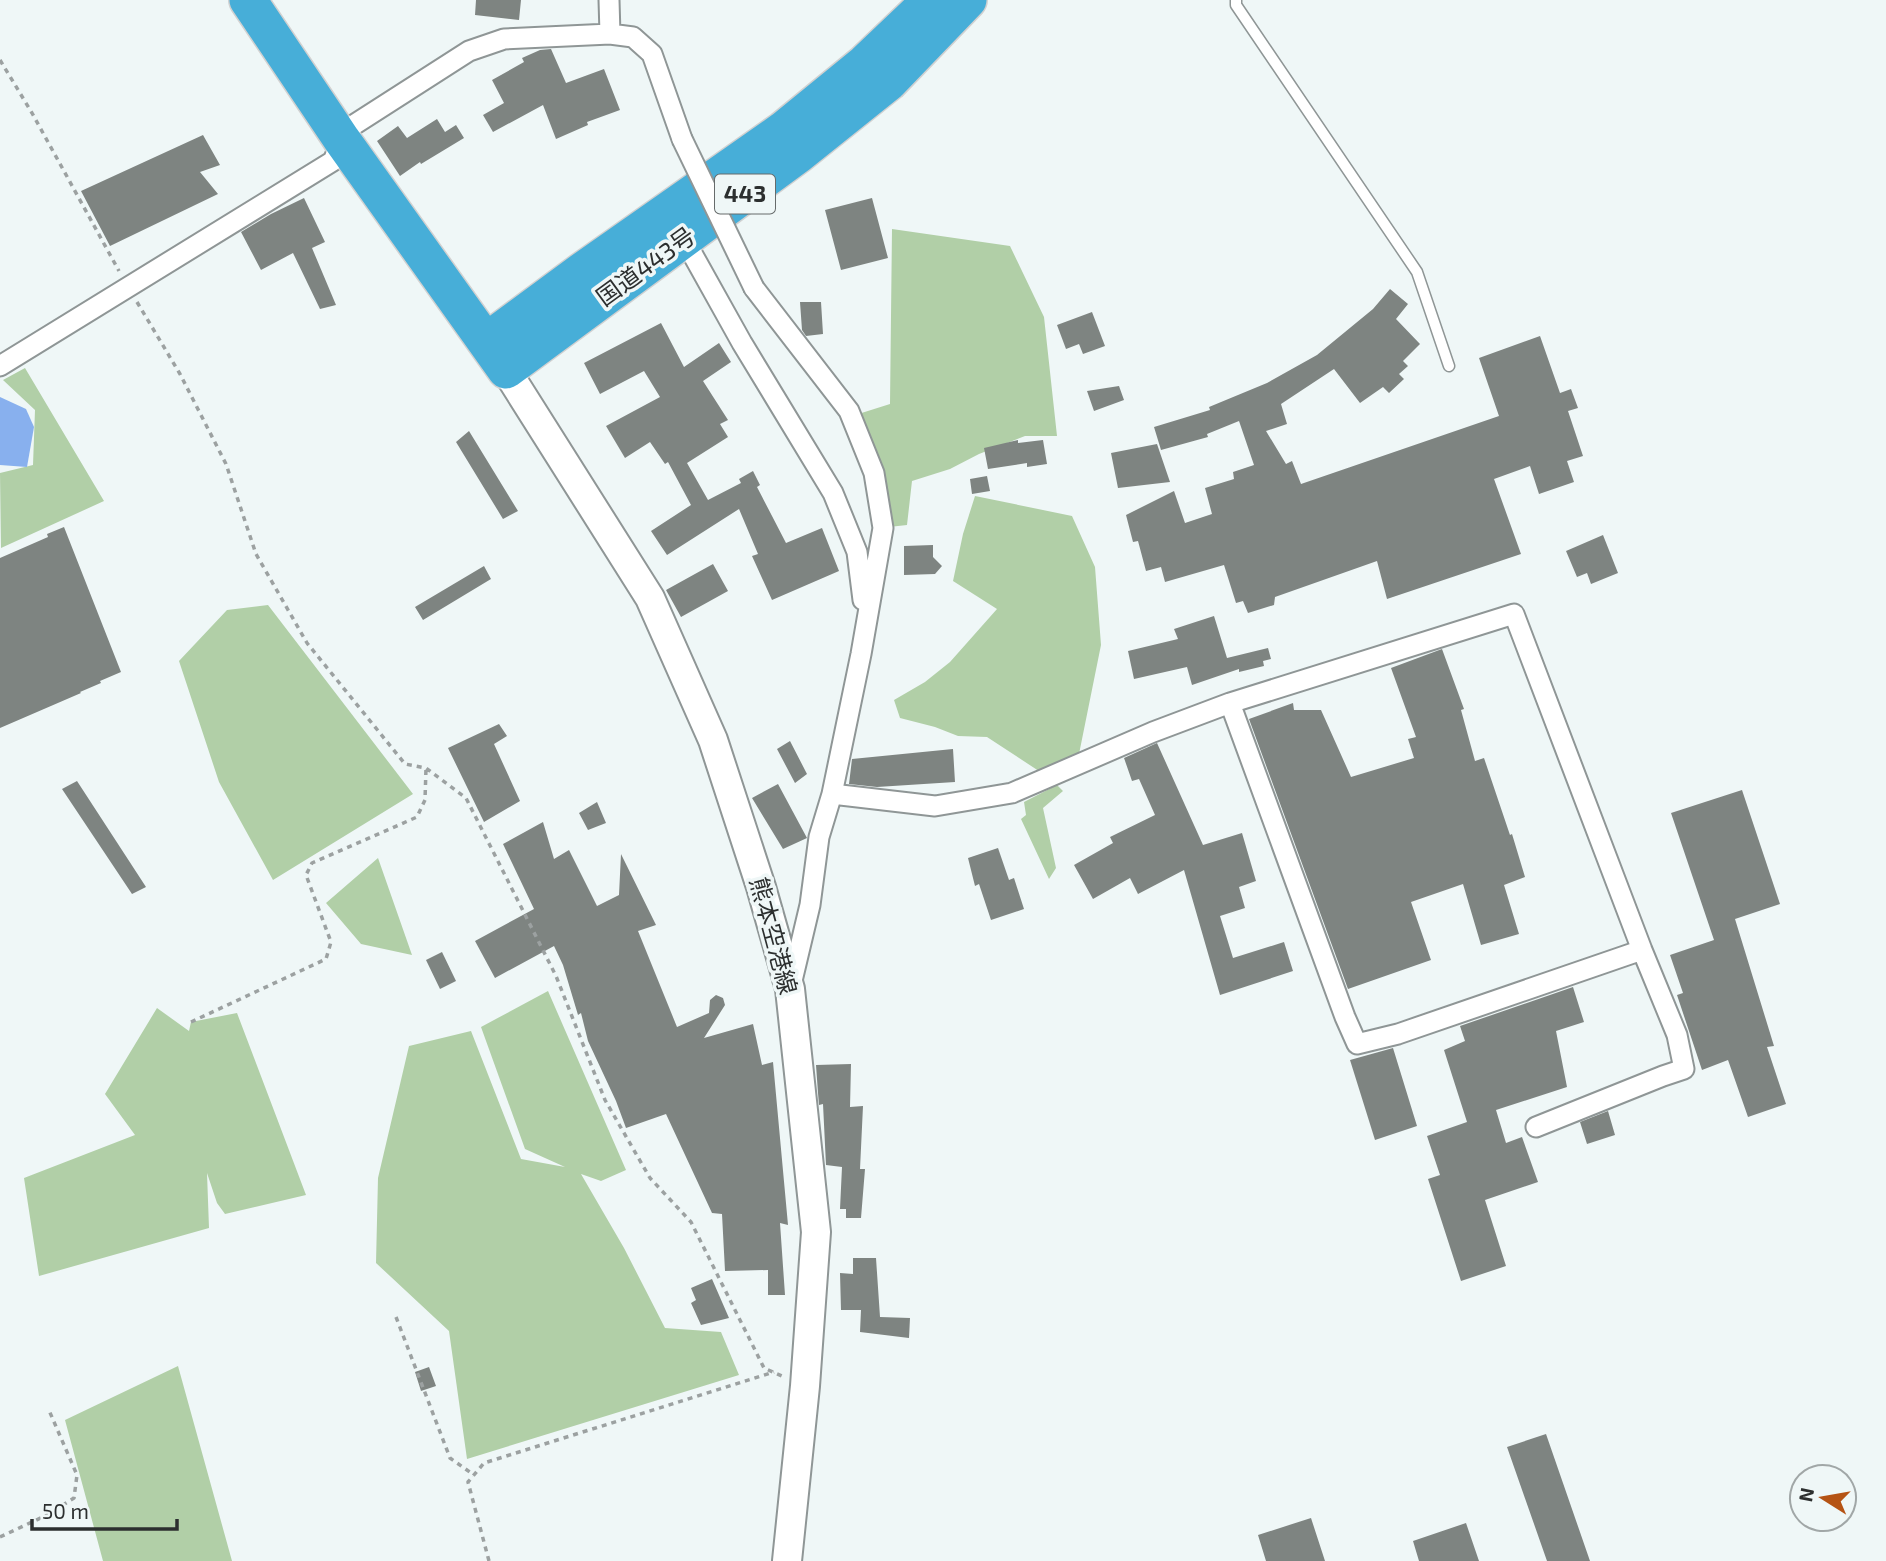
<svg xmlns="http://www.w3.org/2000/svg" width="1886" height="1561" font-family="'Exo 2','Noto Sans JP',sans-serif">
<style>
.green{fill:#b1cfa7}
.water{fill:#88b0ee}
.building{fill:#7e8481}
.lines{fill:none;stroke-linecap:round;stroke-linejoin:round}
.lane-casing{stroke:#8f9696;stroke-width:13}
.street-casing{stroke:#8f9696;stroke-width:23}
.secondary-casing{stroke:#8f9696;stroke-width:32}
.highway-casing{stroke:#d1d1d1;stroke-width:40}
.path{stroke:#9ca1a1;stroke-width:3.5;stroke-dasharray:5 5;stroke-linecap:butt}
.lane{stroke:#fff;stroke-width:10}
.street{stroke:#fff;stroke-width:19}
.secondary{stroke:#fff;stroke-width:28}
.highway{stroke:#47aed8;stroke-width:37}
.street-bridge-casing{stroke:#8f9696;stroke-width:23;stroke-linecap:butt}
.street-bridge{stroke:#fff;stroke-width:19}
.labels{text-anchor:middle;stroke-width:7;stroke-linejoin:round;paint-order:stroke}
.shield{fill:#eff7f7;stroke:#666b6b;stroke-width:2}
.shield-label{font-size:23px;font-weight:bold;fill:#2c2f2f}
.street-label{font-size:24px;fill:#2c2f2f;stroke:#eff7f7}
</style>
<rect width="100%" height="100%" fill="#eff7f7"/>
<path class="green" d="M892,229L1010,246L1044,317L1057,436H1025L979,454L950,469L912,481L907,525L889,527L852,416L890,404Z
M25,368L104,501L1,548L0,473L33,465L35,410L3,380Z
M975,496L1072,516L1095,567L1101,645L1078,759L1048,777L987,737L958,736L935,727L900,718L894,700L925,682L950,662L997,609L953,581L963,534Z
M268,605L413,794L273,880L219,782L179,661L227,610Z
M1057,785L1063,791L1043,808L1056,868L1049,879L1021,819L1026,815L1024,802Z
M378,858L412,955L361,944L326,903Z
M548,991L626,1170L601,1181L581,1174L624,1248L665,1328L721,1332L739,1375L467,1459L449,1331L376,1263L378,1178L409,1046L471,1031L521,1159L565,1167L525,1149L481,1027Z
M157,1008L189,1031L191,1022L237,1013L306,1195L225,1214L217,1203L207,1173L209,1228L39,1276L24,1178L135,1135L105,1094Z
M178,1366L232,1561H103L65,1420Z"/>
<path class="water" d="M0,397L26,409L34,427L27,467L0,465Z"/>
<path class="building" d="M476,0H521L519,20L475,15Z
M551,49L566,83L604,69L620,110L587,122L588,125L556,139L543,105L493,132L483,115L504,103L492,80L524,62L522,58L540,50Z
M437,119L445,132L456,125L464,138L421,164L420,162L400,176L377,141L398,126L407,138Z
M203,135L220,165L200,172L218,194L110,246L81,191Z
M304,198L325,242L312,248L336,305L320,309L293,253L261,270L241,232L271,214Z
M872,198L888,258L841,270L825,210Z
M1390,289L1408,304L1396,319L1420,344L1403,361L1408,366L1399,374L1404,379L1389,393L1383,387L1360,403L1334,369L1281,404L1287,424L1266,431L1286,464L1292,461L1301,484L1499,416L1479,358L1540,336L1560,393L1571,389L1578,408L1568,411L1583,456L1567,461L1574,482L1539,494L1530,466L1494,479L1521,554L1387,599L1377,561L1275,597L1274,605L1248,613L1243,601L1236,603L1224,565L1165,582L1161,567L1146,571L1138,541L1133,542L1126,515L1174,491L1185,523L1212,514L1205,488L1234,479L1233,472L1254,465L1239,421L1207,434L1208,437L1161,450L1154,427L1210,410L1209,407L1267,383L1317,355L1373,309Z
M800,302H821L823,334L806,336L802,330Z
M1092,312L1105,346L1083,354L1079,344L1066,349L1057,325Z
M661,323L684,367L719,343L731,362L703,381L728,420L720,424L728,437L687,463L708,500L741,483L739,479L753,471L760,485L757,487L786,543L822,528L839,571L772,600L752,556L758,554L739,509L667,555L651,531L691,505L668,462L665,464L650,442L625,458L606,426L660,397L644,371L600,394L584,363Z
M1119,386L1124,400L1094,411L1087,391Z
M469,431L518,511L503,519L456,442Z
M1018,440V443L1043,440L1047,464L1027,467V463L988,469L984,448Z
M1157,444L1170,482L1118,488L1111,453Z
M987,476L990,491L972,494L970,479Z
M64,527L121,672L100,681L101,683L80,692L81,693L0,728V558L48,537L47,534Z
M1603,535L1618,573L1591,584L1587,573L1577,577L1566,551Z
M933,545V557L942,566L935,574L904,575V546Z
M713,564L728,591L681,617L666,590Z
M484,566L491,579L423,620L415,607Z
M1214,616L1227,658L1268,648L1271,659L1263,661L1264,666L1239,672V669L1192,685L1187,667L1134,679L1128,651L1178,639L1174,629Z
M1442,649L1464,709L1461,710L1475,761L1484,758L1510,835L1512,834L1525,877L1504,885L1519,934L1481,945L1463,884L1411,902L1431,960L1348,989L1249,719L1293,703L1294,710H1321L1351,777L1414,758L1408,739L1416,737L1391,668Z
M499,724L507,736L494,744L520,801L484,822L448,748Z
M790,741L807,774L795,783L777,749Z
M1157,743L1203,845L1242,833L1256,881L1239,887L1245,908L1220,916L1233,958L1284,942L1293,971L1220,995L1184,870L1138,894L1130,878L1093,899L1074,865L1113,843L1110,837L1155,815L1139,779L1132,781L1124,758Z
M953,749L955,782L877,787L849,784L852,759Z
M77,781L146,887L132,894L62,789Z
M778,784L807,838L783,849L752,798Z
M1742,790L1780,904L1735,919L1774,1046L1767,1047L1786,1104L1748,1117L1728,1060L1702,1070L1677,995L1683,993L1670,955L1714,940L1671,813Z
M597,802L606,823L588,830L579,813Z
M543,822L554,859L569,850L597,906L619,895L621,854L656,925L638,931L677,1027L709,1013L710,1000L716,995L723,998L725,1005L704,1038L753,1024L762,1065L773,1062L788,1225L780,1223L785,1295H768V1270L725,1271L722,1214L712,1213L666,1114L626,1128L616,1101L588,1041L581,1013L578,1015L563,965L554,946L495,978L475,941L534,909L503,844Z
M998,848L1009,880L1014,878L1024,909L991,920L979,884L975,886L968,858Z
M442,952L456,981L440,989L426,960Z
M1573,987L1584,1022L1556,1031L1567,1087L1496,1110L1506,1143L1522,1137L1538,1182L1485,1200L1506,1266L1461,1281L1428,1179L1440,1175L1427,1136L1467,1122L1444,1050L1465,1041L1460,1026Z
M1393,1048L1417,1126L1375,1140L1350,1060Z
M851,1064L850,1107L863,1106L860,1169H865L861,1218H846V1209H840L842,1167L826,1165L823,1104L819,1105L818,1093L816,1065Z
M1608,1111L1615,1135L1587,1144L1580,1122Z
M853,1258H876L880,1317L910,1318L909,1338L860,1332L861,1310H841L840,1273L853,1274Z
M712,1279L729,1318L701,1325L691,1303L696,1300L691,1288Z
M429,1367L436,1386L421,1391L415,1372Z
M1546,1434L1590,1561H1547L1507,1447Z
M1311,1518L1325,1561H1266L1258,1535Z
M1466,1523L1479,1561H1419L1413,1541Z"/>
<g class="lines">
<g class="lane-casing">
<path id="lane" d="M1236,0V5L1417,272L1449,366"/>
</g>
<g class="street-casing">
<path id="street" d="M609,0L610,34
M338,135L469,51L504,39L610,34L633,37L652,54L682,139
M684,239L742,343L833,493L857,552L863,600
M754,288L849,411L874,473L883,528L861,654L832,794L819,837L810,905L791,985
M0,366L333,161L342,140
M1230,703L1345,1017L1357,1044L1398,1034L1642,950
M832,794L935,806L1012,793L1153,732L1230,703L1514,614L1642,950L1677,1035L1684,1069L1663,1076L1536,1127"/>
</g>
<g class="secondary-casing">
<path id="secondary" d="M506,370L650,598L713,740L761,887L790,989L816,1232L805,1386L787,1561"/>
</g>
<g class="highway-casing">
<path id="highway" d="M248,0L342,140L506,370L799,154L889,82L968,0
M487,341L582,271L783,130L865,63L931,0"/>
</g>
<path class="path" d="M0,60L32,113L119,271
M137,302L180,374L226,464L256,554L307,643L405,764L426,768L466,798L556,976L605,1100L650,1178L691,1222L764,1368L784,1377
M191,1022L326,959L331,942L306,875L312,863L417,817L425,800L426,768
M396,1317L450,1458L474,1475
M0,1537L47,1515L74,1498L77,1475L48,1408
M489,1561L468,1482L484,1463L774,1372"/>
<use href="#lane" class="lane"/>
<use href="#street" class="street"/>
<use href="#secondary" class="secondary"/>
<use href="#highway" class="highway"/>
<g class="street-bridge-casing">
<path id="street-bridge" d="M682,139L754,288"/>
</g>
<use href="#street-bridge" class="street-bridge"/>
</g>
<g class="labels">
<rect class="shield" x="715" y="174.5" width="60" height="39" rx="5"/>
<g class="shield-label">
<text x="745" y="202">443</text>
</g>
<g class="street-label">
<text transform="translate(646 267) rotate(-36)" y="8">国道443号</text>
<text transform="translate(773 936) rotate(75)" y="8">熊本空港線</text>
</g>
</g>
<g transform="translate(1823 1498) rotate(281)"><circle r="33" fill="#eff7f7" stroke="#a1a7a7" stroke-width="2"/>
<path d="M0-5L12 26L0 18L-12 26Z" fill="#b55314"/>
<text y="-10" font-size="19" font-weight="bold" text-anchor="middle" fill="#2c2f2f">N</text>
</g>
<path d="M32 1519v10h145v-10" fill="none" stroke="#2c2f2f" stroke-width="3.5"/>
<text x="42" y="1519" font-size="21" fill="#2c2f2f" stroke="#eff7f7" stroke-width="5" paint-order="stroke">50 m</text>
</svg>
